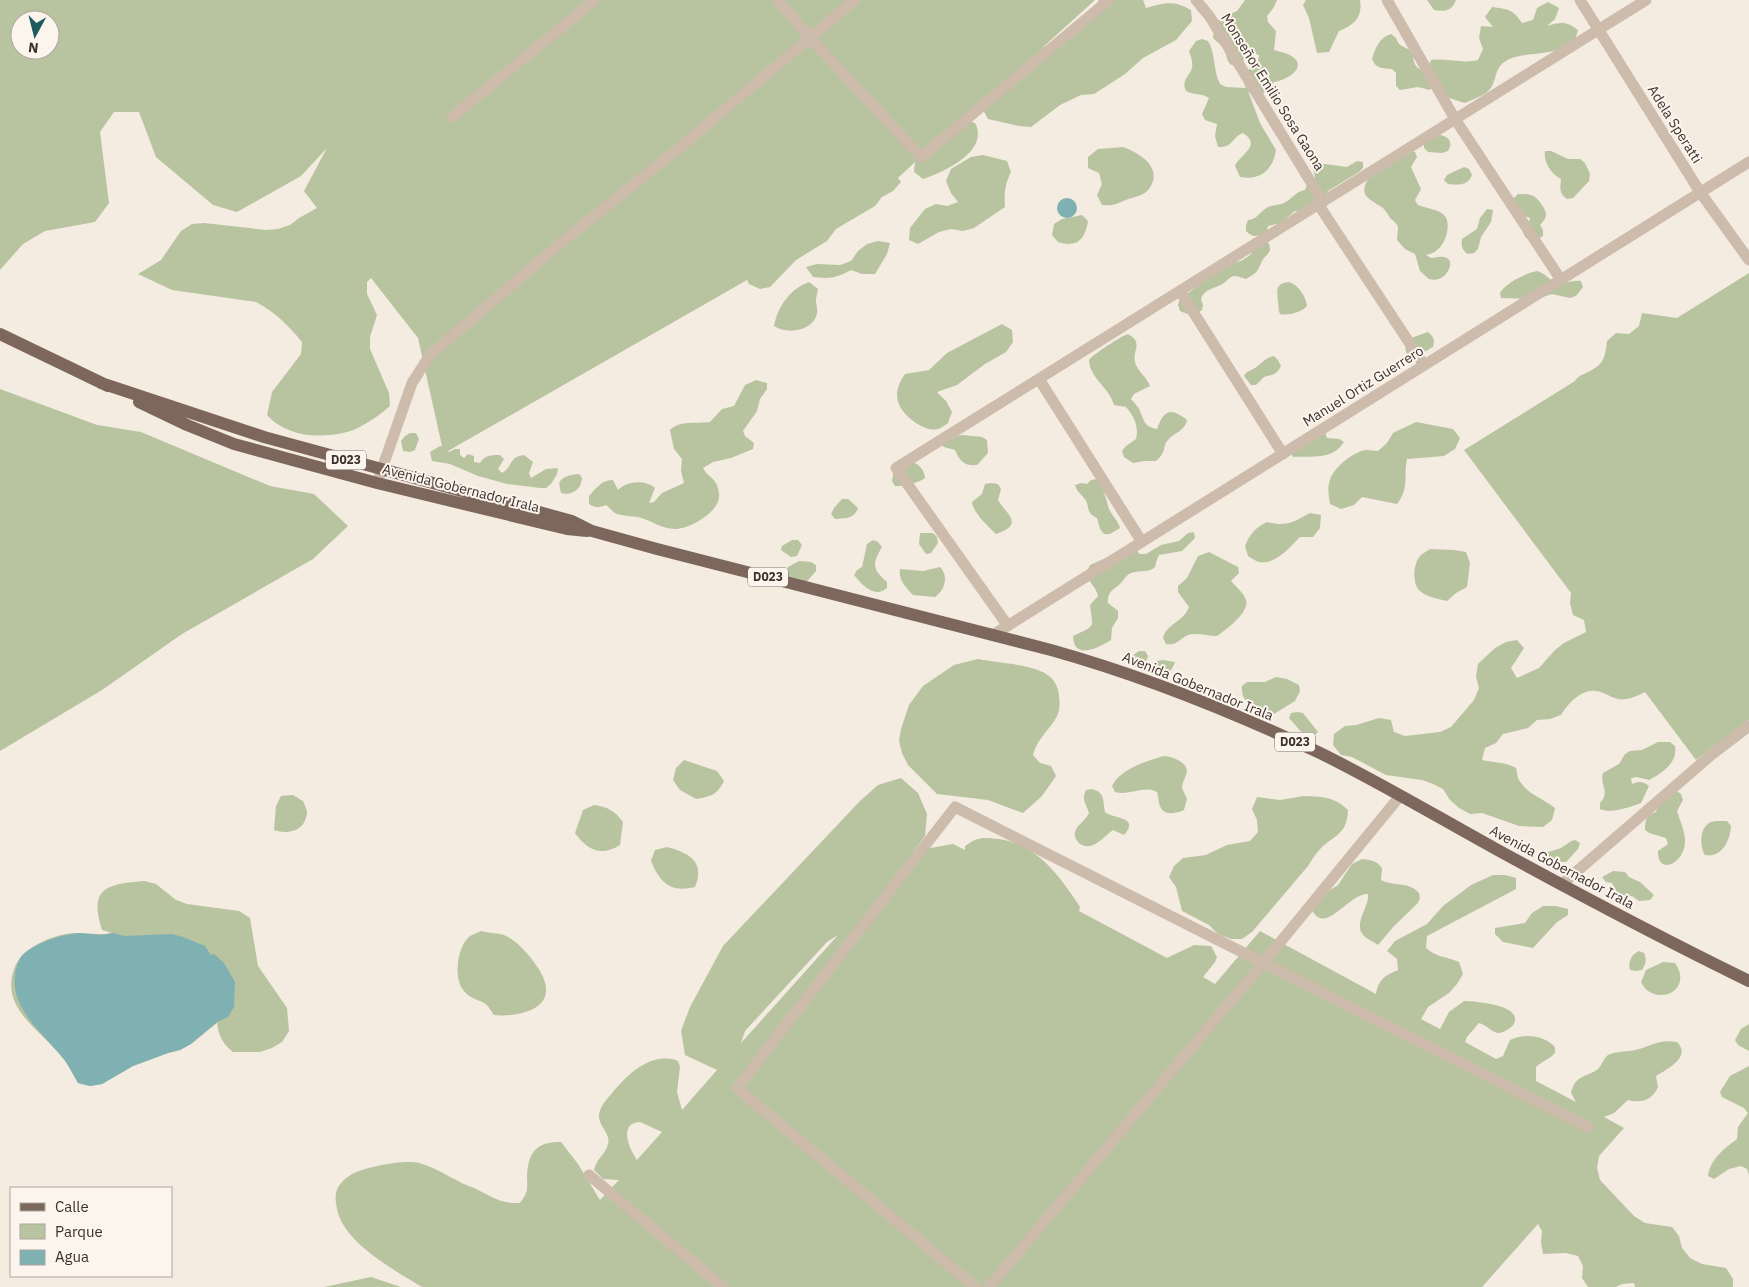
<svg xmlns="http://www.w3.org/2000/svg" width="1749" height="1287" font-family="'IBM Plex Sans',sans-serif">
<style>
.green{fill:#b8c4a0;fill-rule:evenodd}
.water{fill:#7fb0b2}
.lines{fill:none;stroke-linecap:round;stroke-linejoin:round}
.minor{stroke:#cdbbac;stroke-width:11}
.primary{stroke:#7d675c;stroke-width:12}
.labels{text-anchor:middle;stroke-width:4;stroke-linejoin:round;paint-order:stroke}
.shield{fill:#fbf5ee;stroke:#756b66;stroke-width:1}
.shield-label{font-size:12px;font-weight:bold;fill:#3b302b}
.street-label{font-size:14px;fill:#3b302b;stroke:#fbf5ee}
</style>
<rect width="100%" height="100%" fill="#f4ebe1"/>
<path class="green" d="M0,0H1095L1042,48C1068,34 1083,26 1099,0H1143L1146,8C1165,3 1173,0 1191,10L1192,21L1176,40L1143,58L1125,74L1105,87L1094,94L1081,95L1060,105L1031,127L1019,126L988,119L982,108L970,121L975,123C990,151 944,172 923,179L914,172L915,162L898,178L901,182L893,191L882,197L875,206L836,229L827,241L796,260L770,287L760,289L749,284L747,280L448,451L449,452L455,449H460V455L464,458L468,454L474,456V462L480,463C485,455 491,455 500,455L504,459L498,469L502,473C513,467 508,457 524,455L533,462L529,473L531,478L546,469L558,468L557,474L551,484L546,488H540L507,484L478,476L450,464L432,461L430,452L440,446H442L418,338L371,278L367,282V294L377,315L370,337V349L389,393L390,406C380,415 360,429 347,432C319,439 287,437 267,415L272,392L301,354L302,342C289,326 275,312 256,302L172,290L138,274L161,260L181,231L192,224L204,223L266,230L278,229L290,225L299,218L317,208L304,191L327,148L301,176L237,212L213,205L156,157L139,112H114L100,132L109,203L95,222L45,231L23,244L0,270ZM20,20H50V50H20Z
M1245,0H1277L1274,7L1267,16L1268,22L1276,31L1274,50C1280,52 1288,53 1293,57C1308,69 1284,81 1274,82L1262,95L1251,94L1248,91L1260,123L1276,150C1273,170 1260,181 1240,177L1235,166C1239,155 1263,146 1243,133C1232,137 1233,148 1218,147L1215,136L1217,124L1205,120L1202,114L1209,98C1202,93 1193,95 1186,91C1181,80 1189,77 1192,68C1193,62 1191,56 1189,51L1196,41L1202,39L1208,41C1216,54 1213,71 1220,84L1226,87L1246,88L1244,84L1246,72C1252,66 1259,64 1259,55L1253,53L1247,54L1244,58L1242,65C1226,68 1229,60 1224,50C1222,45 1216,41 1213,38L1215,23L1225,16L1237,11Z
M1306,0H1360C1363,17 1354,25 1339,31L1329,52L1317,53L1309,18L1303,5Z
M1427,0H1456C1452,11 1445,12 1434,10Z
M1548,2L1559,8L1555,19L1547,26C1561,22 1566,21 1578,30C1577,33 1576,38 1574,41C1563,55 1529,52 1512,58C1490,66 1500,83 1486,93C1480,97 1471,100 1465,103C1451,99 1442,96 1434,84L1430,90L1418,87L1400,90L1396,86V73L1392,69C1382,68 1376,69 1372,59C1375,48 1380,37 1391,34L1396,38C1399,48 1405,46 1413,52C1414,65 1414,67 1426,72L1431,60C1448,58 1462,64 1478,60L1483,49L1479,38L1481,26L1493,27L1485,17L1492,7C1507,9 1513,9 1522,23L1533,20L1537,8Z
M1440,135C1450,137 1453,143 1448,151L1442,153L1428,152L1424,148V142Z
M1123,147C1140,153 1164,168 1149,189C1145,195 1135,197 1128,199C1116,204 1115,206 1102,205L1097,195L1102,184L1099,173L1088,168V157L1098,149Z
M1409,151L1415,152L1417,157L1411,167L1421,189L1415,200L1418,205C1425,208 1438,209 1444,215C1452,223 1446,244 1437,250C1434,253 1430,254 1426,255L1431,258C1434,258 1440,256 1443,257C1456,258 1449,274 1441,278C1438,280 1433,280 1429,279L1420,271L1415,254L1405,249L1397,240C1397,236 1398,231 1398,227C1397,223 1393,221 1390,218C1388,215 1386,211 1383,208C1372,200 1356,196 1369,178Z
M1545,151H1551L1568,159H1580L1585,163L1590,174L1589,181L1573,198L1567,199C1559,193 1560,189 1561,179C1552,175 1543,162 1545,151Z
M983,155L1007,161L1011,172C1005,184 1004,193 1005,207L974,228L963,231L951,229L939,232L918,244L909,240L910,228L925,209L936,204L947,206L958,202L951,193L946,181L951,169L971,157Z
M1357,161L1363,162V168L1359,172L1328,191L1322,201L1301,212L1295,211L1280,223L1268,226L1267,231C1258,236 1254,239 1246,231V225L1248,220C1257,219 1259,213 1265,209C1271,204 1278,206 1284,203C1292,199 1296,191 1305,190L1307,185L1315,177L1312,165L1318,163L1347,167Z
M1464,167L1469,169L1472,175C1468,186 1458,185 1448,184L1444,180L1447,175Z
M1518,194C1522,194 1527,194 1531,195C1537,197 1545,207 1546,214C1546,218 1543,222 1540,225L1543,230V236C1537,240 1533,241 1526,238L1523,233L1529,223L1530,218C1520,214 1512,209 1514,198Z
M1487,209L1493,210L1491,222L1481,237L1478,249L1474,253L1468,254C1462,250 1461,246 1462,239L1477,229L1480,218Z
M1082,215L1088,221C1085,240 1077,248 1058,242L1052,235L1054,224L1062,219Z
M878,241L890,243L887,254L875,274H862L851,270C836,278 830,279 813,277L806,267L817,264L840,265L851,261L858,251L867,244Z
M1268,242C1274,255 1265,253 1261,263C1257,273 1256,273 1246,279C1242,278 1238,276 1234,276C1229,277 1227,281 1224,283C1215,289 1205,288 1201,299L1203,305L1202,310C1195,315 1188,315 1180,311L1178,305L1180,299L1195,288L1217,266L1241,261L1246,258L1251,254L1256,243Z
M1537,271C1545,273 1548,279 1555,282C1564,285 1572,280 1581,281L1583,287L1576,296L1570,298L1552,294L1536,299L1501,298L1500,293C1505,283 1526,273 1537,271Z
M1749,273V720L1696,760L1645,692C1639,695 1633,698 1626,699C1617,701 1611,696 1603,693C1585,685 1570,701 1561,715L1550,719L1537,720L1528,728L1503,734L1496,743L1485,748L1482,760C1495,763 1505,762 1516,768C1517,771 1517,777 1519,780C1527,794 1544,799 1555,808L1552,820L1543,827L1519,826L1482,813L1470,814L1459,808L1450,800L1443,789L1433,784L1422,780L1386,775L1352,757L1341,755L1333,745L1334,734L1345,726L1356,725L1379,718L1391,720L1394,732L1405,736L1440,732L1451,727L1474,700L1479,688L1476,676L1478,664L1495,648L1506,642L1517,640L1524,648L1511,668L1517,678L1539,668L1555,650L1564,643L1586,632L1584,620L1573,615L1570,603L1571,593L1464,450L1575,381C1578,376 1582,375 1588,372C1604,364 1605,358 1607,341L1616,333L1629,334L1639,326L1642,313L1677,318Z
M809,282L818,289C817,293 816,298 816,301C816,305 818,309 817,313C814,331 787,335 774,326C778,306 790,289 809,282Z
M1289,282C1298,285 1306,296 1307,306C1302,312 1289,316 1280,314C1278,309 1279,308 1278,302C1277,291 1275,283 1289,282Z
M1002,324L1012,330L1013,342L1006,352L985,364L957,385L937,392L946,401L952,412L948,423C945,425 941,428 938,429C929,431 923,427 916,423C896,409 891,394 905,374L929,370L947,353Z
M1428,332C1434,337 1435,340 1433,347C1423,353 1402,365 1406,342L1411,338Z
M1128,334C1144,343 1132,350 1135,362C1137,371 1147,377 1150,386L1134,394L1131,399C1134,402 1137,406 1139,409C1144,420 1144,427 1157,429C1164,410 1170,407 1187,420C1185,431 1175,432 1168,440C1162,447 1167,452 1156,461H1144L1133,463L1124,457L1122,451L1126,446L1136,439C1139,427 1134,416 1126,407L1114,405C1110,388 1090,379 1089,360C1092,355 1123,335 1128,334Z
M1274,356L1278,360L1281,366C1277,374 1273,375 1264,377L1256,385H1251L1244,376C1247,371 1250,371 1255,368C1262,363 1265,358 1274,356Z
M756,380L767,383V389L760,399L757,411L743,431L745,436L754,443L753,449L731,458L713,462L703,468C708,478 717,477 719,493C722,511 690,529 675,529C661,529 651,520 638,517C631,516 621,516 615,513C612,511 609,507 606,505C599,508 595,508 589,504V496C596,488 603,479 613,480L618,490C626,481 646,479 655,488L649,503L654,502L662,493L684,483L681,471L682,459L674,449L670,430C680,420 697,424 710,422L722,409L734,406L745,385Z
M0,389L97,425L141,432L270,486L314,494L348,526L313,559L182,634L102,690L0,751Z
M1416,422L1453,429L1460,438L1455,449L1444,456L1407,459C1403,478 1410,487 1397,504L1362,497L1354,505L1341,509L1330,504C1329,496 1327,488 1330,480C1334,467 1353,452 1366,450C1370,450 1374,451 1378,451L1387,443L1393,433Z
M1325,432L1327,438L1339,439L1344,442C1333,460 1312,456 1293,457L1291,452Z
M410,433H416L419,439L415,450L410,452L403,451L401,441L405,436Z
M963,435L982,437L987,440L988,453L977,465C963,466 960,461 955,450L944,447L939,443L950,437Z
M910,461C919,464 924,469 925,478C918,483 903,487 895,486L892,481L894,469Z
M579,474L582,478C581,488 576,492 567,494L561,493L559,483C564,475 570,475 579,474Z
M1097,479C1103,488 1106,497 1108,506C1110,514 1118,520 1120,528L1110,534H1104L1100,529L1097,518C1084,512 1091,506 1084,498C1080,493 1077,492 1075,485L1081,483L1087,484L1091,480Z
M991,483L998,484L1001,489L998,500C1007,515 1025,524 996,534C988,526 973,513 972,502L982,494L985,484Z
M842,499H848L858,508C854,519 846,518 835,519L831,514L834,508Z
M1310,513L1321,515L1320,528L1313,537H1300C1290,547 1276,565 1259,562C1256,561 1251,558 1248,556L1245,546C1250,534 1255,528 1267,522C1286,527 1294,522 1310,513Z
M1194,532L1195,538L1182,551L1159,555C1157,558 1156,564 1155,567C1150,573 1138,570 1131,573C1126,575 1124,580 1120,584C1113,590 1107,592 1108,603L1118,611V618L1112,628L1111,640C1098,648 1074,661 1073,636C1096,625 1093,629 1090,605L1098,596C1096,584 1082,580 1090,565L1124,550H1136L1140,554H1146L1161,545L1179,541L1188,533Z
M920,533H933L937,537L938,543L931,553L926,554L919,544Z
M792,540H798L802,545L797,556L791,557L781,550L782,546Z
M873,540L878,542L882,547C872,564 872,569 887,582V588C875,599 862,585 854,575L857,570L862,567L867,544Z
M1430,549L1454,550L1466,552L1470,563L1467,587L1456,593L1447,601C1439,599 1426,597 1420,591C1412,584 1413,564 1420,556C1422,554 1427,551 1430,549Z
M1209,552L1238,567L1239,573L1231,581C1236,587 1244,593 1246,600C1250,612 1226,630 1217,636C1209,636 1195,632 1188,635C1179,639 1177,646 1166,644L1163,638C1167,623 1184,622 1189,607L1178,592V586L1187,578L1198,556Z
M799,561L811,562L816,565V571L804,585L788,580L786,575L788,567Z
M940,567C949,576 945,590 935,597L913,595C906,587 898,580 900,569L923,571Z
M1139,651H1145L1148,656L1146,662L1136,667L1130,665C1130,658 1132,655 1139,651Z
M978,659C994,662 1034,665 1046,674C1054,678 1059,688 1059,697C1060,703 1060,710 1057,716C1050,730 1038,737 1033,755L1040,763L1051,766L1056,776L1042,796L1023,813L988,800L937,794L908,765L902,753L899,741L901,729L909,705L923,686L954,665Z
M1163,660L1175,662C1172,671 1167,676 1158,677L1152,672L1157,661Z
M1276,677L1287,679L1299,685L1300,691L1295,701L1274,714C1259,709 1240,705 1242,686L1247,682H1265Z
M1297,712L1303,713L1318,732L1314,736C1302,737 1297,726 1289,718L1291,713Z
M1658,742H1670L1675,746C1678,763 1662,773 1649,780L1637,777L1631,778L1632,784C1639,781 1643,781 1649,786L1641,803C1630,807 1611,814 1600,809V803C1611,791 1599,785 1603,773L1619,764L1625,754L1630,751L1642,750Z
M1164,756C1172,757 1187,761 1187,772C1186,777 1182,782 1182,788L1187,799L1184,810C1178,813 1165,816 1161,808C1158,804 1159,797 1157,792C1143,785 1131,796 1115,792L1112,786C1120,769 1147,761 1164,756Z
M684,760L717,771L724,781C717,795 712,796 696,799L680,790L673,780L676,768Z
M901,778L918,793L927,814L925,836L914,851L953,844L965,850V846C977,837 983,837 998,839C1037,844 1060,876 1080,907L1079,911L1167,958L1194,945L1211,946L1217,957L1215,962L1203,977L1215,984L1260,931L1376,994C1378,980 1385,975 1398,970L1397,959L1387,951L1395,941L1427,924L1443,906L1471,885L1493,875H1505L1516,878V889L1427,936L1426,948C1438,958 1445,956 1459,962L1463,974L1457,984L1449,993L1428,1007L1421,1019L1440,1029L1449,1012L1464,1001C1474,1001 1526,1005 1513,1025C1511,1028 1504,1032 1500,1033C1493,1034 1487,1025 1479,1023L1467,1037L1465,1042L1496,1059L1503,1056L1510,1040C1524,1033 1544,1035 1555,1047V1053C1550,1059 1542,1061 1536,1067V1081L1576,1102L1571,1093C1576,1073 1588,1078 1599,1068C1602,1064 1604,1058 1608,1055C1616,1051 1627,1052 1635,1050C1653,1046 1657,1039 1677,1042C1692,1057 1667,1069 1656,1076L1658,1087C1652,1101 1641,1103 1628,1100L1614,1113L1604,1117L1624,1128L1599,1156L1597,1168L1600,1180L1634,1216L1645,1223L1672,1227L1679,1236L1682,1248L1690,1258L1702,1264L1726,1268L1733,1279V1287H1635L1634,1283L1622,1284L1616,1287H1588L1582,1278L1583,1266L1578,1256L1566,1253L1543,1254L1541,1242L1542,1231L1538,1224L1482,1287H422C394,1270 347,1244 338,1213C333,1194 335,1185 352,1174C365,1167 405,1159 419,1163C434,1167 446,1175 460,1182C465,1185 470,1186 474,1188C491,1196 500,1204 520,1203C522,1200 525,1196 526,1193C528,1188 527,1181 527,1177C528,1152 536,1142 561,1142L578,1164L600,1200L619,1180L603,1179L594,1170C596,1159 606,1154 608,1144C611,1133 598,1126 599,1115C600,1106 607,1099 613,1092C628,1074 652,1051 678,1061L680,1067L677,1092L682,1110L717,1070L685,1055L681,1031L690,1007L723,946L860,801L878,785ZM838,935L741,1043L745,1031L827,942ZM640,1122L662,1132L637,1160C629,1149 618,1123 640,1122Z
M1092,789C1105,792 1103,801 1105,812C1112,819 1141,816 1124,835L1113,830C1103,837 1092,853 1079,843C1076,840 1074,836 1075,832C1077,825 1086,820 1089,813C1086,803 1081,800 1086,790Z
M1675,790L1681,794L1683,800L1677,811C1680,821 1685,831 1685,841C1685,864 1657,876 1658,851L1668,844L1666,838L1649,833L1645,830C1645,820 1646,815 1656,812L1658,806Z
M293,795L303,801C304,804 307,809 307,812C306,831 288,835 274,830L276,806L281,796Z
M1304,796C1323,797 1333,796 1348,810C1347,833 1337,834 1322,847C1316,853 1312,859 1308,866L1252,932L1242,939H1231L1218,934L1209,925L1182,911L1176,887L1169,877L1174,866L1183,858L1206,855L1227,845L1250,841L1258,832L1257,820L1252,809L1257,797L1280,800Z
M594,805C608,807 615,811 623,822L620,845C601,857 587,850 575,833L583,810Z
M1721,821H1727L1731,826C1730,841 1722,858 1705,855C1700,848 1699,829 1709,823C1712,821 1718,821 1721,821Z
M1575,840L1580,843L1578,849L1566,862H1560L1554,859L1548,862H1542L1538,858C1545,850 1556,852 1564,846C1569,843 1570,841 1575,840Z
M667,847C690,853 705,862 695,887C671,893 660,883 651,861L655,850Z
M1362,859C1371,860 1377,861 1382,868L1381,880C1394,887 1409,881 1419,893L1420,899L1417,904L1394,926L1378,945C1373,941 1368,940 1364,936C1352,924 1370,907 1368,894C1347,894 1326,936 1312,910L1330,890L1338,885L1352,864Z
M1613,871L1625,872L1629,877L1640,882L1654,895L1650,900L1639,901L1632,896L1621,897L1617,893L1612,883L1606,882L1602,877Z
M144,881L156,884L176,900L187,904L239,911L250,918L258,966L287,1008L289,1031L282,1042L272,1048L260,1052H233C222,1043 219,1036 217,1023L191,1044L180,1050L168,1053L133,1066L102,1084L90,1086L78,1083C73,1074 68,1064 62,1057C41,1030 0,1009 14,969C21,949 46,938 66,934C81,931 96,936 112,933L102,930C88,887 108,884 144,881Z
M1543,906H1556L1568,909V915L1557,922L1533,948L1503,942L1495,934V928L1525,923L1532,913Z
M481,931C488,933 497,933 504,935C514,939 524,949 530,957C538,967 547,979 546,992C544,1013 510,1017 494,1015C491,1011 488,1005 484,1003C477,999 469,998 464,991C453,979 457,946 470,936C473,934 478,933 481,931Z
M1639,951L1644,953C1647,960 1646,963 1642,970L1636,971L1630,970C1628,962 1631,955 1639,951Z
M1663,962L1675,963C1695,992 1653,1008 1641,982L1646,970Z
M1749,1024V1051L1738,1045L1735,1040L1741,1029Z
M1749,1066V1175L1747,1169L1741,1166L1729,1169L1714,1179L1708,1176C1710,1159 1724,1149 1737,1139L1738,1127L1748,1113L1744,1108L1722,1097L1720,1092L1730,1076Z
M371,1277L401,1287H324Z"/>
<path class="water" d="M1057 208a10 10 0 1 1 20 0a10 10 0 1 1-20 0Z
M78,933L102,935L113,933L125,936L172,934L183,937L205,946L211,955L214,954L224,963L235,982L234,1007L228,1017L217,1022L191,1044L180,1050L168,1053L133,1066L102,1084L90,1086L78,1083C73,1074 68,1064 62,1057C39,1029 0,1000 20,958C30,944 61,935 78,933Z"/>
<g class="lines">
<path class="minor" d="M778,0L810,38L921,157L1109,0
M1196,0L1210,17L1323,202
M1387,0L1455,119L1561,280
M1580,0L1700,192L1749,260
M452,117L595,0
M1318,204L1424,365
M1180,291L1283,454
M1039,379L1142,542
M377,483L412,383L430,355L562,242L679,148L855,0
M1008,626L896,468L1646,0
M993,635L1749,162
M1561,885L1710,756L1749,726
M589,1175L723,1287
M975,1287L737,1088L955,807L1588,1127
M989,1287L1264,962L1400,796"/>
<path class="primary" d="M0,334L108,386
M101,383L264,437L572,521L592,531L657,549L1051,650C1144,676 1233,712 1320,753C1379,782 1436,816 1494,848C1578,894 1663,939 1749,981
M139,402L187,425L234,444L377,483L567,529L587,531"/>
</g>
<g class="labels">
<g class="shield">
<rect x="326" y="450.5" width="40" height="19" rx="4"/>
<rect x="748" y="567.5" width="40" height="19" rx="4"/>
<rect x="1275" y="732.5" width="40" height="19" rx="4"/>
</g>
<g class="shield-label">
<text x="346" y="464">D023</text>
<text x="768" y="581">D023</text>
<text x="1295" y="746">D023</text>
</g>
<g class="street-label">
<text transform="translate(1273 92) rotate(58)" y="5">Monseñor Emilio Sosa Gaona</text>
<text transform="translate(1675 124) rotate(58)" y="5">Adela Speratti</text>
<text transform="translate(1363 386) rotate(-32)" y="5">Manuel Ortiz Guerrero</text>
<text transform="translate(461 488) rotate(14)" y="5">Avenida Gobernador Irala</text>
<text transform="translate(1198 686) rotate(22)" y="5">Avenida Gobernador Irala</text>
<text transform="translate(1562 867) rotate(28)" y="5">Avenida Gobernador Irala</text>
</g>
</g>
<rect x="10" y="1187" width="162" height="90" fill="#fbf5ee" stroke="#aea6a0"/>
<rect x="20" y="1203" width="25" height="8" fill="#7d675c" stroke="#aea6a0"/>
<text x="55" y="1212" font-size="15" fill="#3b302b">Calle</text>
<rect x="20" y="1224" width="25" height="15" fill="#b8c4a0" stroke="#aea6a0"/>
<text x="55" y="1237" font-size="15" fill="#3b302b">Parque</text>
<rect x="20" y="1250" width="25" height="15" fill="#7fb0b2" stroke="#aea6a0"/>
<text x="55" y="1262" font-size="15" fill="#3b302b">Agua</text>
<g transform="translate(35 35) rotate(187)"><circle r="24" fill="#fbf5ee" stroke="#aea6a0"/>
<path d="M0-4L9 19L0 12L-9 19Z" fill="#1f5a5e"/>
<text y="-8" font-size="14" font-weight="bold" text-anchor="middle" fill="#3b302b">N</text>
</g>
</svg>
